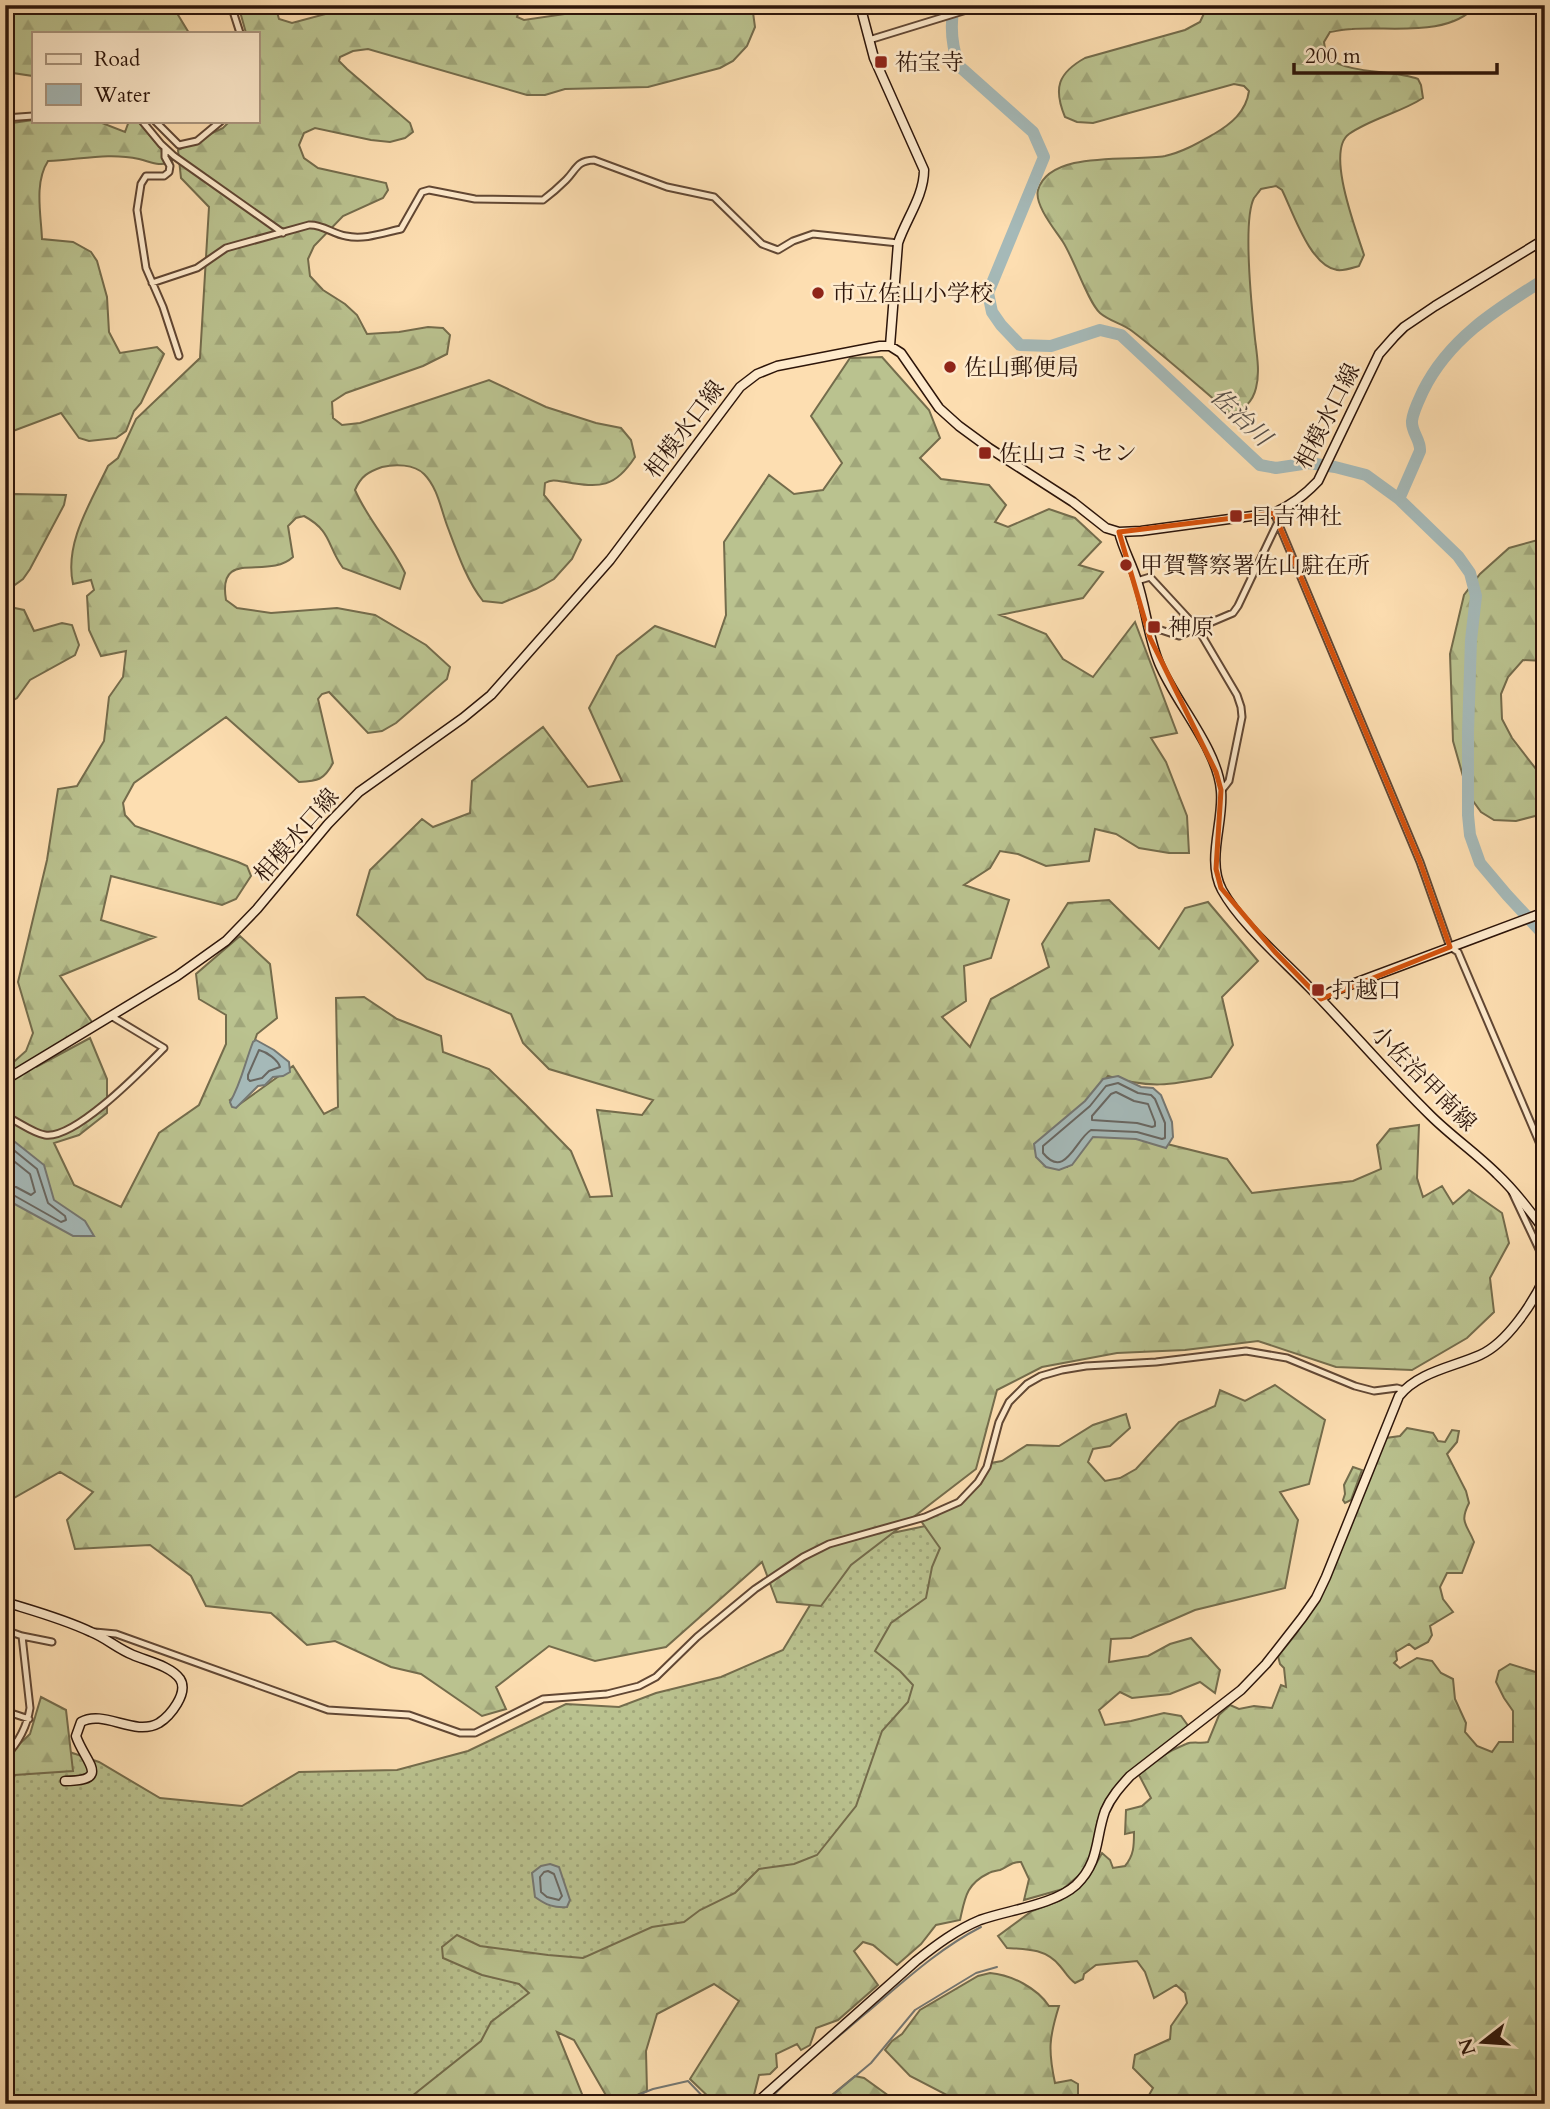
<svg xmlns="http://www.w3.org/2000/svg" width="1550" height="2109" font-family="Cardo,'Noto Serif JP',serif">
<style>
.grass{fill:url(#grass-dots);stroke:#746c4c;stroke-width:2}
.forest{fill:url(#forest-firs);stroke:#746c4c;stroke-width:2}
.water{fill:#a5b9b8;stroke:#757772;stroke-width:2}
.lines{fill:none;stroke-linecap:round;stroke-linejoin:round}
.shore{stroke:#696761;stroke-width:2}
.stream{stroke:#757772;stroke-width:2}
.river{stroke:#a5b9b8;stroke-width:12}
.street-casing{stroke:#614734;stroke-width:9}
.secondary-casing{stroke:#2d150a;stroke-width:11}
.street{stroke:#feeacc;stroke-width:5}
.secondary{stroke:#feeacc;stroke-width:8}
.marked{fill:none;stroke:#d5520c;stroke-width:5;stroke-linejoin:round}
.poi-dot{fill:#8f2418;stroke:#feeacc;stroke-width:2.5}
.labels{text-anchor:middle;stroke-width:5;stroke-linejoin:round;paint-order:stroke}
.poi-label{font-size:23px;fill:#2d150a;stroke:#feeacc;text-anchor:start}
.street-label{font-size:23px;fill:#2d150a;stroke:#feeacc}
.water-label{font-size:24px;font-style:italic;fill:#574e47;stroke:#feeacc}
</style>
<defs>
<pattern id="grass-dots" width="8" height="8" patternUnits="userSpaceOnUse" patternTransform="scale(1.75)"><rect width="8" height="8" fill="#bac28f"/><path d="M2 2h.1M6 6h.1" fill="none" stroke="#a0a67a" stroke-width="1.8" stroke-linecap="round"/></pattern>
<pattern id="forest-firs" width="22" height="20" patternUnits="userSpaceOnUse" patternTransform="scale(1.75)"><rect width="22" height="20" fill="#bac28f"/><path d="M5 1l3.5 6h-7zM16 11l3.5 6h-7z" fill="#a0a67a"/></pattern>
</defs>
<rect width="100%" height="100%" fill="#fddeb1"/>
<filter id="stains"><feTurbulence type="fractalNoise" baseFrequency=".00286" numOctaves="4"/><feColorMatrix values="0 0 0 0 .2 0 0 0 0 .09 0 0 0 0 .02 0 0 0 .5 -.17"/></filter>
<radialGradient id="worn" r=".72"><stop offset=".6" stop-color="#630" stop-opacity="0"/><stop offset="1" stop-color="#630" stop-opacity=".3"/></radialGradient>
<path class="grass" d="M930,1525L949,1542L919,1710L823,1865L418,2104H5V1776L64,1750L99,1762L160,1798L242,1806L299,1772L397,1770L468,1751L566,1704L619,1707L656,1693L721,1677L783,1650L833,1567L878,1536Z"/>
<path class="forest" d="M5,5H172L189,33H33V76L13,73L8,62L5,61Z
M241,5H275L279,19L292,23L359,5H521L517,17L524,20L626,5H752L755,27L747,46L733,61L720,68L648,87L565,89L545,95H527L368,49L353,51L340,57L339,61L347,69L410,123L413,132L405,138L390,142L371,140L315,128L304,133L299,145L304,158L318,168L386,183L388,190L383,198L343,216L314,246L308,259L310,276L323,290L345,304L357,315L367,334L399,332L428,327L443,328L450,335L447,354L423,366L346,393L332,402L333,418L342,425L360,423L489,380L546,407L596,423L621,428L631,440L635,457C615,488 600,488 566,482C558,481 552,479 545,483L544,495L581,540L572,559L554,579L536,589L502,603L483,601C467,581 457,552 448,528C441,510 438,488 424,474C414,464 395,464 382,467C368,472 361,476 355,490C368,520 391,544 405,573L400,589L343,568C327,546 332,531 304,516L296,518L288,526L293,557C267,581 217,547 226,600L237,608L271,613L337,608L375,615L426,645L450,667L447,679L396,723L382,731L368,733L329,692L322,694L318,699L333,763C324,780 318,781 299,782L226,717L134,783L123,803L125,815L135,826L238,862L247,866L251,876L236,899L222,905L111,876L101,920L155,937L60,976L94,1025L36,1067L90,1038L107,1079V1113L79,1135L54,1143L74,1185L121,1207L159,1133L199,1105L226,1044V1015L199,999L196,974L240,936L270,964L277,1018L257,1034L237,1095L230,1100L237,1106L293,1066L324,1114L338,1107L336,998L364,997L397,1019L441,1036L443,1052L489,1069L527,1106L571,1151L590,1197L612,1196L597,1110L642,1115L653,1100L549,1069L523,1043L511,1014L427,979L357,915L370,870L422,819L433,827L470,813L472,781L543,727L588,787L622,781L589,708L617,656L655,626L715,647L726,615L724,542L769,475L794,494L823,490L842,463L811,416L850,358L882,357L929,410L940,438L920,458L941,479L989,485L1006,505L995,522L1008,527L1049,509L1075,518L1101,542L1079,565L1103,572L1083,598L1000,615L1046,634L1063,659L1093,677L1135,622L1177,733L1151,738L1166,762L1187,816L1189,853H1169L1139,848L1116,834L1095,829L1089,861L1046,866L1018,854L1000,851L990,868L964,885L1009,900L991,958L964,966L966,1001L942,1017L970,1047L991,999L1049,967L1042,944L1068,903L1109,900L1159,949L1185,908L1208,902L1258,961L1222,997L1233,1045L1211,1077C1171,1085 1149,1089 1108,1076L1045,1164L1067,1167L1088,1133L1131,1135L1227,1159L1252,1193L1353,1181L1381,1169L1377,1145L1390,1129L1419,1125L1417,1178L1423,1197L1442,1186L1453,1204L1469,1190L1502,1213L1509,1243L1490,1278L1494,1312L1467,1338L1412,1370L1336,1367L1258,1341L1185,1350L1117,1353L1042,1367L997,1390L976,1469L851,1565L821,1606L777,1602L762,1562L666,1647L595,1661L549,1646L496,1687L506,1709L482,1716L421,1674L391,1667L335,1641L307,1645L271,1613L206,1606L191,1576L150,1545L75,1549L67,1520L93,1492L60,1472L5,1503V1085L13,1080L8,1067L26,1051L33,1033L18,982L47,860L58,789L77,786L104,741L109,697L123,677L126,651L101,656L89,630L87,596L94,590L91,580L73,584C64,543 91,502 108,466L118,458L136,419L200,358L209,207L181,178L178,150L223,128L230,121H257V33H246L239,8Z
M1208,5H1477C1448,38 1391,26 1352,29C1345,29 1337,31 1330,32L1324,42C1325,48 1325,54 1330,58C1346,74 1395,70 1418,79L1421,85L1423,98C1400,113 1372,118 1349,134C1325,151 1357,232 1364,255L1359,266C1352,268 1344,271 1337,270C1310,266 1293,212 1282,190L1276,186L1261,189C1260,190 1255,197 1254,198C1242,221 1252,310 1255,339C1257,355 1260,373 1256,388C1253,401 1243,412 1230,413C1198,386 1166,357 1132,331C1123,324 1109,321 1100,313C1088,302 1074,259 1063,242C1056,231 1034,205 1038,190C1050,149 1134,162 1165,156C1183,152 1198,143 1214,134C1231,124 1246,112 1249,91L1244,86L1234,84L1093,123L1077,122L1065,117C1053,88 1058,73 1085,58L1185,30L1200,22Z
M33,120L97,121L125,132L129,121H138L172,162C158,167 152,162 139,159C108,152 79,160 48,161C34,183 41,214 42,239L73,242L91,252L97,261L107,297L109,332L120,353L157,347L164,354L141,403L134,411L126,431L116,438L89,441L79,438L61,413L5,434V124Z
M15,494L66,495L64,505L30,569L23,579L5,592V495Z
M1545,538V661L1523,660L1508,677L1501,694L1502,719L1512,738L1539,773L1543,784L1545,807L1535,816L1516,821L1494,820L1481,812L1468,794L1453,741L1450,654L1464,595L1480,574L1509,548Z
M5,606L24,610L34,631L62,623L72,625L79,645L75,655L30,680L17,698L5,705Z
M1275,1385L1325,1420L1309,1484L1280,1492L1298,1520L1285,1588L1195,1610L1131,1638L1111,1639L1109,1662L1148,1656L1170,1644L1191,1638L1220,1670L1215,1693L1200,1682L1170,1694L1132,1698L1120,1692L1099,1710L1105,1725L1131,1721L1164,1713L1181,1716L1189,1727L1122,1779L1104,1803L1097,1823L1096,1842L1084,1871L1063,1889L1024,1900L1029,1879L1021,1862C1012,1861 1008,1867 1000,1870C996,1871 992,1871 989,1873C966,1884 965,1898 960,1920L936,1925L921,1944L897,1965L873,1945L863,1942L854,1951L878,1985L838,2020L816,2028L810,2045L801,2050L797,2044L776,2054L777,2067L770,2074L759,2075L754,2095L748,2104H716L690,2079L739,2001L714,1984L657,2014L646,2051L647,2091L616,2104H611L574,2040L557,2032L586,2104H508L506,2102L505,2104H402L481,2041L491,2022L529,1993L519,1984L482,1975L443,1958L442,1947L457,1935L480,1946L548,1955L583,1958L652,1927L684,1922L700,1910L735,1893L759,1869L794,1864L817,1855L856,1806L882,1731L908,1702L913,1685L900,1671L875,1651L891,1623L926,1598L932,1567L940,1548L921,1521C960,1505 971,1502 991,1463L1002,1461L1027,1445L1059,1446L1093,1425L1126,1414L1130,1428L1110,1446L1093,1449L1088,1462L1105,1481L1120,1478L1136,1469L1179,1422L1215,1406L1220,1390L1245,1401Z
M1407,1428L1433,1433L1438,1441L1445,1442L1452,1430L1459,1431L1457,1442L1447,1454L1466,1491L1469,1503C1459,1523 1467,1524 1474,1542L1462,1573H1447L1440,1587L1443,1599L1453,1612L1430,1626L1432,1635L1428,1642L1415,1649L1409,1644L1396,1652L1397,1660L1394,1663L1400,1668L1417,1658L1432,1661L1441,1673L1453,1679L1455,1699L1466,1723L1465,1732L1477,1746L1492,1752L1499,1742H1513V1711L1504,1698L1496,1682L1499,1671L1510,1664L1545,1675V2104H1144L1153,2088L1133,2068L1135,2055L1170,2039L1171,2026L1187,2003L1185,1993L1176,1985L1154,1998L1145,1972L1137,1961L1096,1965L1084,1974L1083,1979L1075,1983C1068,1978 1066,1973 1060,1966C1046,1949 1028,1949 1007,1948L998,1936L1032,1911L1061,1900L1079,1888L1090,1875L1102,1853L1110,1860L1113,1868L1125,1866C1134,1855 1134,1846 1134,1832L1125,1834L1126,1810L1142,1806L1151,1798L1139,1775C1149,1762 1171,1750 1186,1744C1193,1741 1201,1744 1208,1742L1219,1715L1230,1705L1239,1709L1254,1706L1272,1708L1281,1685L1286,1687L1284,1668L1280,1664L1278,1656L1296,1634L1319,1598L1386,1438L1400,1436Z
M1353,1467L1362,1470L1351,1500L1345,1503L1343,1500L1345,1494L1344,1485Z
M41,1697L66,1710L73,1771L15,1775L5,1797V1758L30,1734Z
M990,1973C1012,1975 1037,1988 1049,2006H1059C1049,2038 1048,2050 1055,2083L1071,2080L1078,2084V2104H956L947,2095L910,2076L885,2050L892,2041L902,2034L920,2010L978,1976Z
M855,2076L864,2078L900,2104H821Z"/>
<path class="water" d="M256,1040L274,1050L289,1062L290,1072L283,1076L273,1077L265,1085L258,1086L236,1108L232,1107L230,1102C241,1084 245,1062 253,1042Z
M1118,1076L1141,1087L1153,1088L1161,1095L1172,1122L1173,1137L1166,1148L1136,1139L1093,1137L1072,1165L1059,1170L1046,1167L1036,1157L1034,1144L1085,1101L1103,1079Z
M5,1134L44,1165L54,1200L85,1221L94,1236H73L11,1202L5,1201Z
M550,1864L559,1867L570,1900L567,1907C554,1908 546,1905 535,1897L532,1873L541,1866Z"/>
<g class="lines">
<path class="shore" d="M259,1050C267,1052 278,1060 280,1067L269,1071L262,1078L250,1081L248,1079V1075Z
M1118,1083L1138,1093L1151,1095L1155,1099L1165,1123V1138L1162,1139L1137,1132L1091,1130C1075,1140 1065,1180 1043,1153V1146L1090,1106L1106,1086Z
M1116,1092L1134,1101L1148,1104L1155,1122V1126L1152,1127L1137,1123L1092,1120V1116L1111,1094Z
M5,1143L37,1169L48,1203L65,1216L66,1220L61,1222L15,1196L5,1195
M5,1154L30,1174L35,1192L31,1195L16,1187L5,1186
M548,1871L554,1874L562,1896L559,1900L547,1897L541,1892L540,1877L544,1872Z"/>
<path class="stream" d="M615,2104L653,2089L688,2081L710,2104
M765,2104C796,2071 831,2043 865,2014C902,1983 938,1949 981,1927
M822,2104L871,2063L915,2010L976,1973L997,1967"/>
<path class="river" d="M954,5C950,25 952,47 959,66L1033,132L1044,157L988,293L992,312L1001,325L1020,345L1051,346L1100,330L1121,335L1260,465L1276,468L1309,463L1335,467L1366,475L1399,499L1458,556L1470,573L1476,596L1471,640L1468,732V815L1470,835L1480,863L1507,895L1545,936
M1399,499L1420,451C1421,440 1411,432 1412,421C1413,411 1419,400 1423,391C1449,338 1497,309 1545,279"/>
<g class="street-casing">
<path id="street" d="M231,5L240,33
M869,40L973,8
M5,118L33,116
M142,121L161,144L174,156L283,233
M155,121L179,145L197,141L221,121
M165,148V157L170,166L169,172L164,176H146L141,184L137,210L146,268L163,307L179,356
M152,283L197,268L226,248L309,225C322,224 333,234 346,236C364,240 383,233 401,229L422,192L429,190L475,199L543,200C551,194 559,187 566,180C577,169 576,161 594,160L667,187L714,197L762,244L778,250L793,241L813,234L898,243
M1274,513L1420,862L1450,947L1458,952L1545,1156
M1137,581L1150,577L1198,629L1237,695L1241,707L1242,717L1229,781L1222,790
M1149,631L1161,630L1179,636L1233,613L1238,606L1277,524
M5,1116C18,1121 32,1133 45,1135C75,1140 143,1069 164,1048L111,1016
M1512,1192L1545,1262
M5,1630L22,1636L52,1642
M95,1632L116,1634L328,1710L409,1715L460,1733H475L543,1699L607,1694L639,1686L656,1677L697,1637L755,1589L803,1557L829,1544L925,1517L959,1502L978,1482L987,1467L999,1422L1009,1402L1027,1384L1041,1376L1062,1370L1086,1366L1156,1362L1246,1351L1287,1358L1355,1386L1374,1391L1397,1388L1404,1390
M5,1711L29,1719
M5,1757C18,1743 27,1727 30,1708L22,1636"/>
</g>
<g class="secondary-casing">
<path id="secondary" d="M860,5L874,58L924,170C924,196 906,219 898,243L890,346
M1119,532C1123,549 1132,564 1137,581C1146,608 1148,637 1159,663C1175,702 1218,749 1221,791C1224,822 1206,860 1222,890C1240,923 1283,960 1310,988C1351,1030 1388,1074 1430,1115C1451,1136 1476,1153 1497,1174C1515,1191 1530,1211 1545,1231
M1321,999L1331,992L1545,912
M5,1080L177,976L226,941L257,909L328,824L359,792L463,718L491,695L610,560L740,387L757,374L777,366L880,346H890L901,353L939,408L959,426L989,448L1073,502L1106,528L1119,532L1141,531L1274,513C1292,505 1304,496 1318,481L1379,354L1394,337L1404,327L1435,306L1545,239
M5,1602C34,1611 64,1619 91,1632C106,1638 118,1649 133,1655C147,1661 171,1666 180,1679C189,1693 170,1716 159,1723C134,1737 104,1709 81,1722L76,1736C84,1761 113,1781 65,1781
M755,2104L916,1961C936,1945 956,1930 980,1920C1008,1910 1054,1905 1076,1885C1100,1862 1095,1839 1105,1811C1111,1797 1120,1787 1130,1776L1241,1690L1266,1664L1302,1618L1316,1598L1326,1577L1399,1396C1418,1372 1453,1367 1480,1355C1507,1343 1533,1303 1545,1277"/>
</g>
<use href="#street" class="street"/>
<use href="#secondary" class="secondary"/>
</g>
<path class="marked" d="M1274,513L1420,862L1450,947L1321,999L1275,952L1221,888L1216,869L1221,790L1216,772L1150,638L1119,532Z"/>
<g class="poi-dot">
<rect x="874" y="55" width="14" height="14" rx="3.5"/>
<circle cx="818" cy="293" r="7"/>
<circle cx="950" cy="367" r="7"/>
<rect x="978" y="446" width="14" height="14" rx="3.5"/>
<rect x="1229" y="509" width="14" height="14" rx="3.5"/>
<circle cx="1126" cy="565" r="7"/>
<rect x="1147" y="620" width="14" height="14" rx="3.5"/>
<rect x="1311" y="983" width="14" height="14" rx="3.5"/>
</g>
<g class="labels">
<g class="poi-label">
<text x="895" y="70">祐宝寺</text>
<text x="832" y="301">市立佐山小学校</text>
<text x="964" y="375">佐山郵便局</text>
<text x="999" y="461">佐山コミセン</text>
<text x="1250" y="524">日吉神社</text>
<text x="1140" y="573">甲賀警察署佐山駐在所</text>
<text x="1168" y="635">神原</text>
<text x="1332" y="998">打越口</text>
</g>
<g class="street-label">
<text transform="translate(1327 416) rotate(-63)" y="8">相模水口線</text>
<text transform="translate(684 429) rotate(-53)" y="8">相模水口線</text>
<text transform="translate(296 835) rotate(-49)" y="8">相模水口線</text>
<text transform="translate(1424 1078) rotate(45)" y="8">小佐治甲南線</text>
</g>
<g class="water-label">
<text transform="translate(1241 417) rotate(43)" y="8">佐治川</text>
</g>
</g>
<rect width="1550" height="2109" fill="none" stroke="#fddeb1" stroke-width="28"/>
<rect x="7" y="7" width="1536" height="2095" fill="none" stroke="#2d150a" stroke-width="3.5"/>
<rect x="14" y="14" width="1522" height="2081" fill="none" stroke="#2d150a" stroke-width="2"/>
<rect x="32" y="32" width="228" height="91" fill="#feeacc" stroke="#aa957e" stroke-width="2"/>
<rect x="46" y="54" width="35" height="10" fill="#feeacc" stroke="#aa957e" stroke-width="2"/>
<text x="94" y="66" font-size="21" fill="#2d150a">Road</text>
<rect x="46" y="84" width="35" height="21" fill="#a5b9b8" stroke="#aa957e" stroke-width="2"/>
<text x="94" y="102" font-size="21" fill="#2d150a">Water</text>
<g transform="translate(1483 2042) rotate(253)" stroke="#feeacc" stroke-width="5" paint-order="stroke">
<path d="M0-5L12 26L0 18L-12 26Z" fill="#2d150a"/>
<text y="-10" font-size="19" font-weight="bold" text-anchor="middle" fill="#2d150a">N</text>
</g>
<path d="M1294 63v10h203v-10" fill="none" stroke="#2d150a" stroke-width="3.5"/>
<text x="1305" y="63" font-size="21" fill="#2d150a" stroke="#feeacc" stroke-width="5" paint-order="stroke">200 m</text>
<rect width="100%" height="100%" filter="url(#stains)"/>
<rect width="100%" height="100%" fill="url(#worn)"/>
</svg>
